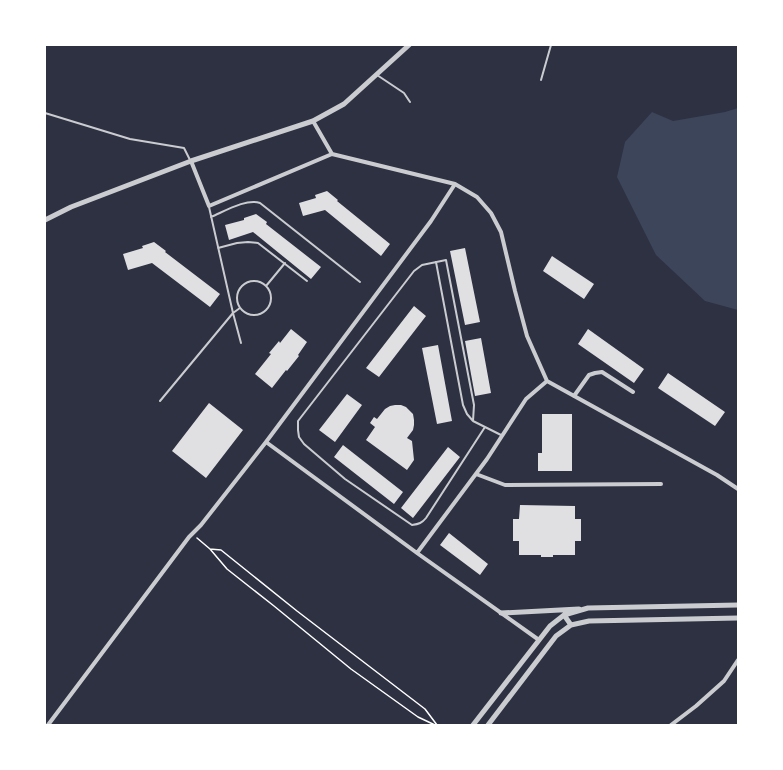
<svg xmlns="http://www.w3.org/2000/svg" width="783" height="770" font-family="'DM Sans',sans-serif">
<style>
.green{fill:#3c4559}
.building{fill:#e0e0e3}
.lines{fill:none;stroke-linecap:round;stroke-linejoin:round}
.path{stroke:#fff;stroke-width:1.5}
.service{stroke:#caccd0;stroke-width:2}
.minor{stroke:#caccd0;stroke-width:4}
.tertiary{stroke:#caccd0;stroke-width:5}
</style>
<rect width="100%" height="100%" fill="#2d3142"/>
<path class="green" d="M738,108V310L705,301L656,255L617,177L625,142L652,112L673,121L725,112Z"/>
<path class="building" d="M327,191L338,200L337,201L390,244L381,256L325,210L303,216L299,203L316,198L315,195Z
M256,214L267,222L266,224L321,267L311,279L253,232L229,240L225,225L244,220V218Z
M154,242L166,251L165,252L220,294L210,307L152,263L128,270L123,254L143,248L142,246Z
M465,248L480,322L465,325L450,251Z
M552,256L594,284L584,299L543,271Z
M414,306L426,316L379,377L366,368Z
M291,329L307,342L298,355L299,356L287,371L286,370L272,388L255,374L271,354L269,353L279,341L280,343Z
M588,329L644,369L634,383L578,344Z
M481,338L491,393L475,396L465,341Z
M438,345L452,421L437,424L422,348Z
M668,373L725,412L715,426L658,388Z
M347,394L362,405L335,442L319,430Z
M209,403L243,430L206,478L172,451Z
M395,405H401L406,407L413,414L414,420V425L413,430L407,438L412,441L414,460L407,470L366,440L375,427L370,423L374,417L377,419L385,409L390,406Z
M542,414H572V471H538V453H542Z
M343,445L403,492L394,504L334,457Z
M448,447L460,457L413,518L401,508Z
M520,505L575,506V519H581V541H575V555H553V557H541V555H519V541H513V519H519Z
M449,533L488,564L480,575L440,545Z"/>
<g class="lines">
<path class="path" d="M197,538L210,549L227,569L274,606L351,669L418,717L435,725
M210,549L221,550L297,611L425,709L437,725"/>
<path class="service" d="M377,75L404,93L410,102
M541,80L551,45
M45,113L130,139L184,148L190,160
M209,207L233,313L241,343
M211,217C225,211 247,198 260,203L360,282
M218,248L237,243L248,242L258,243L307,281
M436,262L463,405L467,414L473,421L501,435
M237 298a17 17 0 1 1 34 0a17 17 0 1 1-34 0Z
M266,286L285,263
M160,401L233,313L240,308
M473,421L474,405L446,260L422,265L414,271L298,421V430L299,437L304,444L345,479L412,525C419,524 422,523 426,518L485,427"/>
<path class="minor" d="M313,121L332,154L455,184L477,197L491,213L501,232L515,291L527,336L547,381L717,475L738,489
M191,161L209,206L332,154
M574,396L589,375L595,373L602,372L633,392
M266,442L417,553L539,640
M476,474L505,485L661,484
M417,553L487,459L526,399L547,381
M48,725L189,537L201,525L266,442L431,221L455,184
M671,725L696,706L724,681L738,660"/>
<path class="tertiary" d="M45,220L71,207L191,161L313,121L344,104L409,45
M501,613L579,609
M564,615L571,625
M473,725L550,626L564,615L588,608L738,605
M488,725L556,636L571,625L589,621L738,618"/>
</g>
<rect width="783" height="770" fill="none" stroke="#ffffff" stroke-width="92"/>
</svg>
